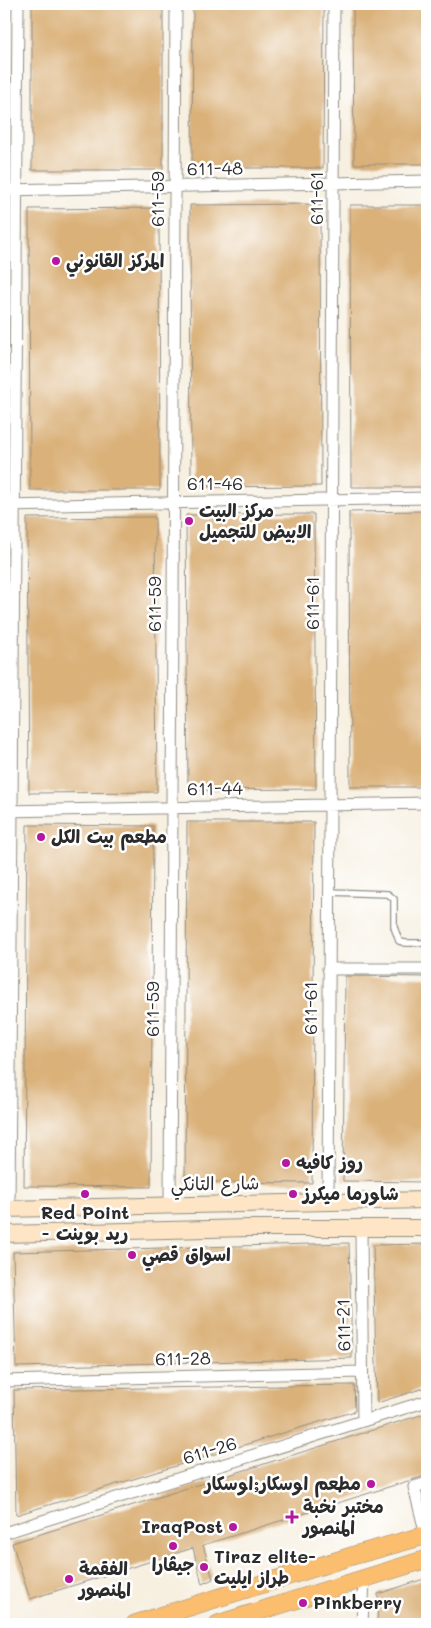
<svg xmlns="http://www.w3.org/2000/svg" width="431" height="1628" font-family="Mali,'Playpen Sans Arabic',sans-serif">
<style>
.building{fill:#dab179}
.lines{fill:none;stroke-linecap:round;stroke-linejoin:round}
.lane-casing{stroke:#918e86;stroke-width:8}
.street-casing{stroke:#918e86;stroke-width:13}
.secondary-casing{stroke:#918e86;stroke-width:18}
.primary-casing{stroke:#918e86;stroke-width:19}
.lane{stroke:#fff;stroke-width:5.5}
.street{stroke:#fff;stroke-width:11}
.secondary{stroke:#fde5c5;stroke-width:16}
.primary{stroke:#fbbd6e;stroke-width:18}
.poi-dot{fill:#b5179e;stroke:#fff;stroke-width:2}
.labels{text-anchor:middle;stroke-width:5;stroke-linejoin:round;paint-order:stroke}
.street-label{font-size:18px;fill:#2b2b2b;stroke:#fff}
.poi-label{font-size:18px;font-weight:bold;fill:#2b2b2b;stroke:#fff;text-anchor:start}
</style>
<rect width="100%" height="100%" fill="#fff"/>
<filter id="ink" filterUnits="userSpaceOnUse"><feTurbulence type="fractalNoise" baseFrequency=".02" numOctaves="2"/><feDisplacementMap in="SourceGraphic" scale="10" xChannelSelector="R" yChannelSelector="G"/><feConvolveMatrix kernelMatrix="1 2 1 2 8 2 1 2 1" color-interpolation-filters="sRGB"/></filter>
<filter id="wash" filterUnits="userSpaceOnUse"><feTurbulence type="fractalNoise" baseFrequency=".0096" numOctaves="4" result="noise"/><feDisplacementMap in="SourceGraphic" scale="20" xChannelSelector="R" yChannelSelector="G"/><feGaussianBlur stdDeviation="1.12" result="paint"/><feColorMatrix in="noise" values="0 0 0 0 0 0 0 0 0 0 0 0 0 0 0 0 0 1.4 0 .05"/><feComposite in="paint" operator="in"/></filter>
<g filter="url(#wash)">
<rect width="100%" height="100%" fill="#f7f0e1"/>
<g id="blocks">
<path class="building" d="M32,4H163V170H32Z
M193,4H324L323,168H192Z
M353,4H427V164H354Z
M320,204L321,486L191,487L190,205Z
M350,205H427V487H351Z
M159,208L160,490H30L29,209Z
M427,511V787H350L349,512Z
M314,514L316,789L188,790L186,515Z
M155,517L157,792L29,793L27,518Z
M187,822H314L312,1183L185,1182Z
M27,825L153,826L151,1187L24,1186Z
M345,976L427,977V1182L343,1181Z
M349,1243L352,1358L16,1367L13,1252Z
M427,1244V1387L377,1403L373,1245Z
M354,1385L355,1411L16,1515L14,1390Z
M427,1413V1475L203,1545L213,1579L202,1584L193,1548L30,1599L12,1543Z
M427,1578V1624H377L378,1594Z"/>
</g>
</g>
<g filter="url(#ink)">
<use href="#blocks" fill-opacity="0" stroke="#918e86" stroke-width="1"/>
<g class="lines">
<g class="lane-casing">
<path id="lane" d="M329,892L388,894L394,899V927L399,941L405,943H427"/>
</g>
<g class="street-casing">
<path id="street" d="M4,190L427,181
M4,506L427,498
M4,811L427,803
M328,969H427
M328,1203L334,4
M170,1205L176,4
M9,1209L18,4
M361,1229L363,1421
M4,1381L362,1372
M4,1533L427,1401
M426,1535L414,1487L427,1483
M4,1619V1624
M362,1624L364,1578"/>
</g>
<g class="secondary-casing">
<path id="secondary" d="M4,1209L427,1200
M4,1234L249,1228H427"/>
</g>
<g class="primary-casing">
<path id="primary" d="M135,1624L355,1555L427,1535
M218,1624L427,1559"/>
</g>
<use href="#lane" class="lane"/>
<use href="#street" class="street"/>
<use href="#secondary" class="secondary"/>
<use href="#primary" class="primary"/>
</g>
</g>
<g class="poi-dot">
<circle cx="56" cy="261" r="5"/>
<circle cx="189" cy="521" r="5"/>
<circle cx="41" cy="837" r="5"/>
<circle cx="286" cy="1163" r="5"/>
<circle cx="85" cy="1194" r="5"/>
<circle cx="293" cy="1194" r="5"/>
<circle cx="132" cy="1255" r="5"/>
<circle cx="371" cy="1484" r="5"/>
<path d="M289.5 1509.5h5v5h5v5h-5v5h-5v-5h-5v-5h5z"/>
<circle cx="233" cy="1527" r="5"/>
<circle cx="173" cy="1546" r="5"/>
<circle cx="204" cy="1567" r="5"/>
<circle cx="69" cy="1579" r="5"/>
<circle cx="303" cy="1603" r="5"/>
</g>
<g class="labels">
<g class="street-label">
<text transform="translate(215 169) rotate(-1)" y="6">611-48</text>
<text transform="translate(317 198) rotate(-90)" y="6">611-61</text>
<text transform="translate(158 199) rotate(-90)" y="6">611-59</text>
<text x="215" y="490">611-46</text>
<text transform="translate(313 603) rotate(-90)" y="6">611-61</text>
<text transform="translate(155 604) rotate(-90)" y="6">611-59</text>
<text transform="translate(215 789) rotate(-1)" y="6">611-44</text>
<text transform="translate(311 1008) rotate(-90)" y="6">611-61</text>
<text transform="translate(153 1009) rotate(-90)" y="6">611-59</text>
<text transform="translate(215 1184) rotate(-1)" y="6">شارع التانكي</text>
<text transform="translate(344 1325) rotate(-91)" y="6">611-21</text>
<text transform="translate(183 1359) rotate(-1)" y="6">611-28</text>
<text transform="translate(210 1451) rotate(-17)" y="6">611-26</text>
</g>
<g class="poi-label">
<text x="66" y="267">المركز القانوني</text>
<text x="199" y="517">مركز البيت<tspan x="199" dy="21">الابيض للتجميل</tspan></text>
<text x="51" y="843">مطعم بيت الكل</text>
<text x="296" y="1169">روز كافيه</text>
<text x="303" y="1200">شاورما ميكرز</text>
<text x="85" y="1219" text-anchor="middle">Red Point<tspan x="85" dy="21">- ريد بوينت</tspan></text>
<text x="142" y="1261">اسواق قصي</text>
<text x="361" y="1490" text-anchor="end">مطعم اوسكار;اوسكار</text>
<text x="303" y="1513">مختبر نخبة<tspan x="303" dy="21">المنصور</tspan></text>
<text x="223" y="1533" text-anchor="end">IraqPost</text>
<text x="214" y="1563">Tiraz elite-<tspan x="214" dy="21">طراز ايليت</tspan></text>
<text x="173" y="1571" text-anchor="middle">جيڤارا</text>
<text x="79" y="1575">الفقمة<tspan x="79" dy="21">المنصور</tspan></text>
<text x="313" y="1609">Pinkberry</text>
</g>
</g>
<rect width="431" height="1628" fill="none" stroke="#fff" stroke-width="20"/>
</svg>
